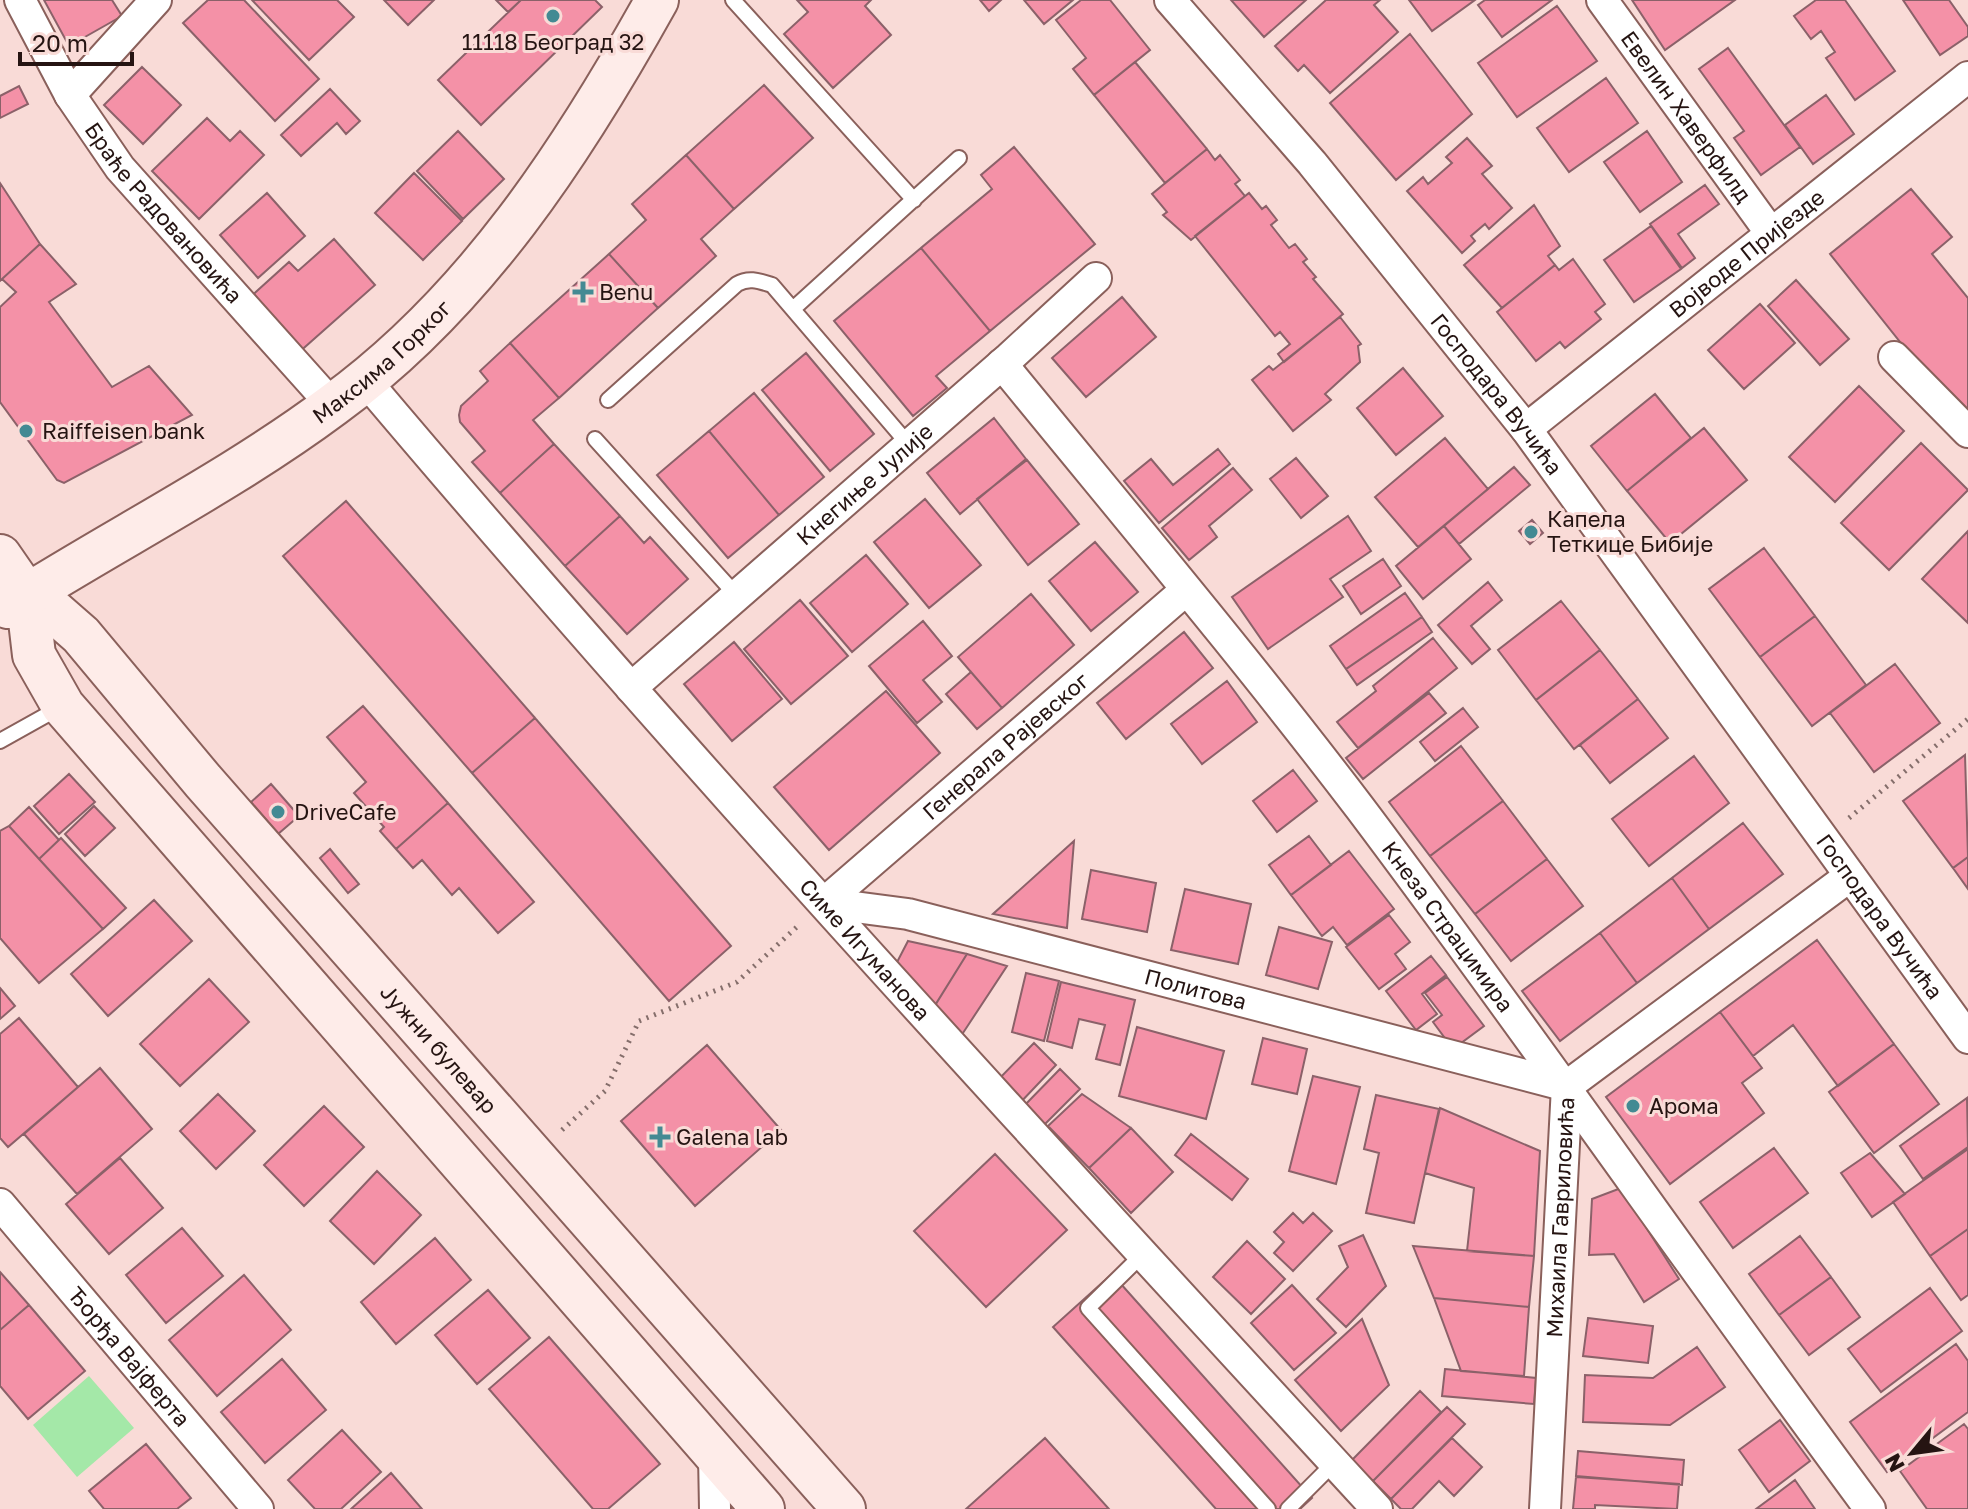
<svg xmlns="http://www.w3.org/2000/svg" width="1968" height="1509" font-family="'Golos Text',sans-serif">
<style>
.pitch{fill:#a4e8a8}
.building{fill:#f491a7;stroke:#8b6169;stroke-width:2}
.lines{fill:none;stroke-linecap:round;stroke-linejoin:round}
.lane-casing{stroke:#8a605b;stroke-width:18}
.street-casing{stroke:#8a605b;stroke-width:34}
.secondary-casing{stroke:#8a605b;stroke-width:46}
.path{stroke:#856e6b;stroke-width:5;stroke-dasharray:2 6;stroke-linecap:butt}
.lane{stroke:#fff;stroke-width:14}
.street{stroke:#fff;stroke-width:30}
.secondary{stroke:#feece9;stroke-width:42}
.poi-dot{fill:#438a93;stroke:#f9dbd7;stroke-width:3}
.labels{text-anchor:middle;stroke-width:6;stroke-linejoin:round;paint-order:stroke}
.poi-label{font-size:22px;fill:#251412;stroke:#f9dbd7;text-anchor:start}
.street-label{font-size:22px;fill:#251412;stroke:#f9dbd7}
</style>
<rect width="100%" height="100%" fill="#f9dbd7"/>
<path class="pitch" d="M89,1376L134,1428L77,1477L33,1425Z"/>
<path class="building" d="M44,0H112L122,16L69,46Z
M208,0H244L319,79L275,121L183,23Z
M252,0H337L354,17L309,60Z
M384,0H434L408,25Z
M496,0H521L508,12Z
M521,0H595L602,7L481,125L438,80Z
M797,0H871L865,6L891,35L833,88L784,34L808,12Z
M980,0H1001L989,11Z
M1024,0H1073L1044,24Z
M1081,0H1110L1150,50L1094,95L1073,69L1086,58L1056,20Z
M1231,0H1306L1264,37Z
M1326,0H1380L1374,5L1398,32L1330,93L1304,65L1298,71L1275,46Z
M1409,0H1475L1432,31Z
M1485,0H1552L1502,37L1478,5Z
M1632,0H1735L1665,50Z
M1816,0H1845L1895,71L1855,100L1826,58L1835,52L1821,31L1811,39L1794,16Z
M1903,0H1949L1968,27V36L1940,55Z
M1557,6L1597,61L1517,117L1478,63Z
M1410,34L1472,114L1396,180L1330,103Z
M1728,48L1800,147L1761,175L1734,138L1744,131L1699,69Z
M1135,62L1207,149L1165,183L1094,95Z
M142,67L181,105L143,144L104,105Z
M1606,78L1638,123L1569,172L1537,128Z
M764,85L813,138L734,209L686,155Z
M19,86L28,104L0,118V96Z
M330,89L360,121L346,134L337,123L301,156L281,135Z
M1826,95L1854,134L1813,164L1785,125Z
M207,118L230,141L240,131L264,155L199,219L152,171Z
M458,131L504,179L463,219L417,171Z
M1647,131L1682,182L1640,212L1604,162Z
M1467,138L1492,166L1482,174L1512,208L1489,229L1485,224L1471,236L1475,241L1462,253L1407,191L1423,177L1428,184L1452,163L1446,157Z
M1014,147L1095,244L990,331L921,248L992,189L981,175Z
M1207,149L1215,160L1220,155L1240,180L1235,184L1245,196L1191,240L1163,215L1167,212L1152,194Z
M686,155L734,209L701,239L716,256L658,308L609,254L646,220L632,204Z
M414,173L462,221L423,260L375,213Z
M0,183L40,244L0,281Z
M1705,185L1719,204L1678,234L1695,258L1682,268L1650,224Z
M1911,189L1952,237L1932,254L1968,298V415L1932,382L1830,254Z
M267,193L305,236L258,278L220,235Z
M1249,193L1262,209L1266,206L1277,220L1271,225L1289,248L1295,244L1307,259L1303,262L1316,277L1313,279L1343,314L1284,362L1278,354L1290,344L1280,332L1275,336L1195,236Z
M1534,205L1560,246L1548,256L1555,265L1502,308L1464,265Z
M1651,226L1681,269L1634,302L1604,260Z
M334,239L375,285L297,354L248,299L289,262L298,271Z
M40,244L76,284L49,302L112,387L149,366L192,415L64,483L57,480L0,402V307L16,292L2,279Z
M921,248L990,331L936,376L947,388L913,416L834,321Z
M609,254L658,308L559,398L510,343Z
M1573,259L1605,304L1595,312L1601,319L1565,348L1560,342L1536,361L1497,312L1555,265L1559,270Z
M1796,280L1849,339L1820,365L1768,306Z
M1122,297L1156,337L1086,397L1052,358Z
M1760,304L1795,343L1744,389L1708,350Z
M1340,317L1361,344L1358,346L1360,362L1325,394L1331,400L1293,431L1252,380L1269,366L1273,370Z
M510,343L559,398L533,420L554,444L500,493L472,462L485,451L460,422L459,415L461,406L488,381L480,371Z
M806,353L874,434L830,471L762,390Z
M1403,368L1443,416L1396,455L1357,408Z
M1859,386L1904,431L1835,502L1789,457Z
M754,393L824,477L779,515L709,431Z
M1655,394L1691,438L1627,491L1591,446Z
M994,418L1026,459L960,514L927,473Z
M1704,428L1747,480L1670,543L1627,491Z
M709,431L779,515L728,558L657,475Z
M1445,438L1488,489L1418,547L1375,497Z
M1921,443L1968,490L1889,570L1841,523Z
M554,444L620,516L565,566L500,493Z
M1218,449L1230,464L1159,523L1124,481L1151,459L1173,485Z
M1296,458L1328,496L1301,518L1270,479Z
M1027,460L1079,524L1028,565L977,499Z
M1514,467L1530,485L1459,544L1444,526Z
M1233,468L1252,490L1209,526L1217,537L1189,560L1162,528Z
M925,499L981,565L929,608L874,542Z
M346,501L535,718L472,773L283,556Z
M620,516L644,543L650,537L688,579L627,634L565,566Z
M1348,516L1371,551L1330,579L1343,597L1268,649L1232,597Z
M1532,520L1543,533L1530,544L1519,531Z
M1444,526L1471,559L1423,599L1396,566Z
M1968,531V623L1922,579Z
M1095,542L1138,592L1091,631L1049,581Z
M1764,548L1815,616L1760,657L1709,589Z
M866,555L908,604L852,652L810,603Z
M1383,559L1401,586L1361,614L1343,586Z
M1488,582L1502,600L1471,626L1490,649L1472,664L1438,625Z
M1405,593L1422,617L1346,669L1330,646Z
M1031,594L1074,645L1002,708L958,657Z
M800,600L848,656L791,704L744,649Z
M1561,601L1600,650L1536,700L1498,650Z
M1815,616L1866,685L1812,726L1760,657Z
M1422,617L1432,632L1357,685L1346,669Z
M923,621L952,656L923,680L942,702L917,723L869,666Z
M1184,632L1213,668L1126,739L1097,703Z
M1433,638L1457,668L1358,748L1337,722L1376,691L1373,686Z
M734,642L782,699L732,741L684,684Z
M1600,650L1638,699L1574,749L1536,700Z
M1895,664L1940,723L1874,772L1830,713Z
M971,672L1002,708L977,729L946,694Z
M1227,681L1257,722L1202,764L1171,724Z
M886,691L940,753L829,850L774,787Z
M1429,693L1446,713L1363,779L1346,758Z
M1638,699L1668,738L1610,783L1580,745Z
M363,706L448,803L396,849L380,831L384,827L354,793L366,782L327,737Z
M1463,708L1478,727L1435,761L1420,742Z
M535,718L731,946L669,1001L472,773Z
M1461,746L1503,801L1430,856L1389,802Z
M1965,755L1968,857L1953,868L1903,801Z
M1694,756L1729,803L1649,866L1612,819Z
M1293,770L1317,801L1277,832L1253,801Z
M69,774L95,802L59,834L34,806Z
M271,784L299,816L278,834L251,802Z
M1503,801L1547,859L1475,914L1430,856Z
M448,803L534,902L498,933L459,888L452,895L422,860L413,868L396,849Z
M94,806L115,828L85,856L65,834Z
M29,807L59,840L39,859L9,826Z
M1743,823L1783,874L1709,929L1672,878Z
M9,826L103,929L39,983L0,938V831Z
M1309,836L1331,865L1291,895L1269,865Z
M61,838L126,908L103,929L39,859Z
M1074,841L1067,928L993,914Z
M330,849L359,884L348,893L320,858Z
M1349,851L1394,909L1347,945L1333,927L1322,936L1291,895Z
M1968,857V889L1953,868Z
M1547,859L1583,906L1511,961L1475,914Z
M1091,870L1156,883L1147,932L1082,919Z
M1672,878L1709,929L1637,983L1600,933Z
M1185,889L1251,904L1238,964L1171,950Z
M154,900L192,941L108,1016L71,974Z
M1389,915L1410,942L1395,954L1406,969L1379,989L1346,947Z
M1279,927L1332,942L1318,989L1266,975Z
M1600,933L1637,983L1560,1041L1522,991Z
M1817,940L1894,1044L1838,1086L1793,1025L1753,1056L1720,1012Z
M908,941L967,954L934,1007L895,966Z
M967,954L1007,966L961,1036L934,1007Z
M1431,956L1446,975L1422,994L1437,1014L1416,1030L1386,991Z
M1026,973L1059,981L1044,1041L1012,1032Z
M1447,977L1484,1026L1453,1049L1433,1022L1442,1015L1425,993Z
M209,979L249,1022L180,1086L140,1044Z
M1061,982L1135,1000L1120,1065L1096,1059L1105,1025L1079,1019L1072,1048L1047,1041Z
M0,988L15,1006L0,1019Z
M1720,1012L1762,1068L1742,1083L1764,1113L1670,1184L1606,1097Z
M19,1018L78,1087L8,1147L0,1138V1034Z
M1137,1027L1224,1051L1206,1119L1119,1096Z
M1263,1038L1307,1049L1297,1094L1252,1084Z
M1034,1043L1056,1065L1018,1105L995,1083Z
M1894,1044L1939,1104L1874,1153L1829,1092Z
M707,1045L781,1130L695,1206L621,1121Z
M100,1068L152,1129L77,1194L24,1134Z
M1060,1069L1080,1089L1041,1128L1021,1109Z
M1313,1076L1360,1087L1336,1184L1289,1171Z
M218,1094L255,1131L216,1169L180,1131Z
M1082,1094L1131,1128L1089,1168L1048,1126Z
M1376,1095L1439,1109L1414,1223L1366,1213L1379,1153L1364,1149Z
M1967,1098L1968,1147L1923,1179L1900,1146Z
M324,1106L364,1147L304,1206L264,1165Z
M1440,1108L1540,1151L1534,1256L1467,1251L1474,1188L1425,1173Z
M1131,1128L1173,1172L1131,1213L1089,1168Z
M1191,1134L1248,1179L1232,1200L1175,1155Z
M1774,1148L1808,1193L1733,1248L1700,1202Z
M1968,1149V1229L1930,1256L1893,1202Z
M1870,1153L1905,1194L1872,1217L1841,1173Z
M995,1154L1067,1230L986,1307L914,1231Z
M120,1158L163,1208L109,1254L66,1204Z
M377,1171L421,1215L374,1264L330,1221Z
M1621,1188L1679,1279L1644,1302L1614,1254L1589,1255L1592,1199Z
M1293,1213L1303,1223L1313,1213L1332,1231L1293,1271L1274,1253L1284,1242L1274,1232Z
M182,1228L223,1276L166,1323L126,1275Z
M1968,1229V1295L1961,1300L1930,1256Z
M1363,1235L1386,1286L1346,1327L1317,1299L1348,1267L1339,1246Z
M1800,1236L1831,1277L1779,1315L1749,1274Z
M435,1238L471,1280L396,1344L361,1302Z
M1247,1241L1285,1279L1251,1314L1213,1277Z
M1413,1246L1534,1256L1529,1307L1434,1298Z
M0,1272L29,1305L0,1330Z
M1112,1274L1312,1498L1300,1509H1216L1053,1327Z
M244,1275L291,1330L217,1396L169,1340Z
M1831,1277L1860,1317L1809,1355L1779,1315Z
M1292,1285L1336,1333L1294,1370L1251,1323Z
M1930,1288L1962,1331L1881,1392L1848,1349Z
M488,1290L530,1338L477,1384L435,1335Z
M1434,1298L1529,1307L1524,1376L1461,1371Z
M29,1305L85,1371L28,1419L0,1386V1330Z
M1588,1318L1653,1326L1648,1363L1583,1356Z
M1362,1319L1389,1385L1341,1431L1295,1380Z
M549,1337L660,1464L608,1509H593L489,1389Z
M1956,1344L1968,1361V1412L1887,1472L1850,1422Z
M1697,1347L1725,1387L1670,1425L1583,1422L1585,1375L1653,1378Z
M282,1359L326,1410L265,1463L221,1412Z
M1445,1369L1536,1378L1534,1404L1442,1396Z
M1420,1391L1441,1412L1373,1481L1352,1460Z
M1447,1407L1465,1424L1391,1499L1373,1481Z
M1780,1420L1810,1461L1769,1492L1739,1450Z
M1964,1424L1968,1429V1509H1927L1900,1471Z
M342,1430L381,1472L341,1509H315L288,1480Z
M1045,1438L1109,1509H966Z
M1452,1438L1482,1467L1454,1496L1439,1481L1412,1509H1401L1391,1499Z
M146,1444L191,1498L177,1509H104L89,1491Z
M1578,1451L1684,1460L1682,1485L1576,1476Z
M391,1473L422,1509H351Z
M1576,1477L1679,1484L1677,1509L1595,1505V1509H1573Z
M1795,1480L1815,1509H1756Z"/>
<g class="lines">
<g class="lane-casing">
<path id="lane" d="M733,0L914,200
M793,309L959,158
M608,400L737,284C749,277 759,281 772,285L909,445
M595,439L737,596
M0,741L59,708
M1143,1254L1088,1308L1268,1509
M1288,1509L1334,1463"/>
</g>
<g class="street-casing">
<g id="street">
<path id="s1" d="M20,0L70,95L120,168L333,406"/>
<path id="s2" d="M1170,0L1312,163L1526,429L1968,1038"/>
<path id="s3" d="M1602,0L1770,232"/>
<path d="M70,95L156,0"/>
<path d="M1894,357L1968,432"/>
<path id="s4" d="M1002,364C1122,511 1245,657 1360,808C1534,1039 1698,1277 1870,1509"/>
<path id="s5" d="M365,380C691,766 1035,1137 1377,1509"/>
<path id="s6" d="M1526,429L1968,77"/>
<path id="s7" d="M631,688L1009,358L1096,278"/>
<path id="s8" d="M824,903L908,914L1567,1086"/>
<path id="s9" d="M824,903L1186,590"/>
<path d="M1567,1086L1850,876"/>
<path id="s10" d="M0,1204L258,1509"/>
<path d="M714,1454L715,1509"/>
<path id="s11" d="M1545,1509L1567,1086"/>
</g>
</g>
<g class="secondary-casing">
<g id="secondary">
<path id="s12" d="M0,556L27,595L49,607L81,635L203,781L844,1509"/>
<path d="M27,595L34,655L63,706L763,1509"/>
<path id="s13" d="M8,607C115,539 231,481 333,405C475,302 573,151 657,0"/>
</g>
</g>
<path class="path" d="M1849,818L1968,719
M562,1130L605,1091L639,1021L737,982L799,925"/>
<use href="#lane" class="lane"/>
<use href="#street" class="street"/>
<use href="#secondary" class="secondary"/>
</g>
<g class="poi-dot">
<circle cx="553" cy="16" r="8"/>
<path d="M579 280h8v8h8v8h-8v8h-8v-8h-8v-8h8z"/>
<circle cx="26" cy="431" r="8"/>
<circle cx="1531" cy="532" r="8"/>
<circle cx="278" cy="812" r="8"/>
<circle cx="1633" cy="1106" r="8"/>
<path d="M656 1125h8v8h8v8h-8v8h-8v-8h-8v-8h8z"/>
</g>
<g class="labels">
<g class="poi-label">
<text x="553" y="50" text-anchor="middle">11118 Београд 32</text>
<text x="599" y="300">Benu</text>
<text x="42" y="439">Raiffeisen bank</text>
<text x="1547" y="527">Капела<tspan x="1547" dy="25">Теткице Бибије</tspan></text>
<text x="294" y="820">DriveCafe</text>
<text x="1649" y="1114">Арома</text>
<text x="676" y="1145">Galena lab</text>
</g>
<g class="street-label">
<text dy="8" stroke="none"><textPath href="#s3" startOffset="144">Евелин Хаверфилд</textPath></text>
<text dy="8" stroke="none"><textPath href="#s1" startOffset="258">Браће Радовановића</textPath></text>
<text dy="8" stroke="none"><textPath href="#s6" startOffset="282">Војводе Пријезде</textPath></text>
<text dy="8" stroke="none"><textPath href="#s13" startOffset="448">Максима Горког</textPath></text>
<text dy="8" stroke="none"><textPath href="#s2" startOffset="512">Господара Вучића</textPath></text>
<text dy="8" stroke="none"><textPath href="#s7" startOffset="310">Кнегиње Јулије</textPath></text>
<text dy="8" stroke="none"><textPath href="#s9" startOffset="240">Генерала Рајевског</textPath></text>
<text dy="8" stroke="none"><textPath href="#s2" startOffset="1160">Господара Вучића</textPath></text>
<text dy="8" stroke="none"><textPath href="#s4" startOffset="718">Кнеза Страцимира</textPath></text>
<text dy="8" stroke="none"><textPath href="#s5" startOffset="758">Симе Игуманова</textPath></text>
<text dy="8" stroke="none"><textPath href="#s8" startOffset="382">Политова</textPath></text>
<text dy="8" stroke="none"><textPath href="#s12" startOffset="662">Јужни булевар</textPath></text>
<text dy="8" stroke="none"><textPath href="#s11" startOffset="292">Михаила Гавриловића</textPath></text>
<text dy="8" stroke="none"><textPath href="#s10" startOffset="200">Ђорђа Вајферта</textPath></text>
</g>
</g>
<g transform="translate(1912 1453) rotate(241)" stroke="#f9dbd7" stroke-width="6" paint-order="stroke">
<path d="M0-6L14 30L0 20L-14 30Z" fill="#251412"/>
<text y="-12" font-size="22" font-weight="bold" text-anchor="middle" fill="#251412">N</text>
</g>
<path d="M20 52v12h112v-12" fill="none" stroke="#251412" stroke-width="4"/>
<text x="32" y="52" font-size="24" fill="#251412" stroke="#f9dbd7" stroke-width="6" paint-order="stroke">20 m</text>
</svg>
